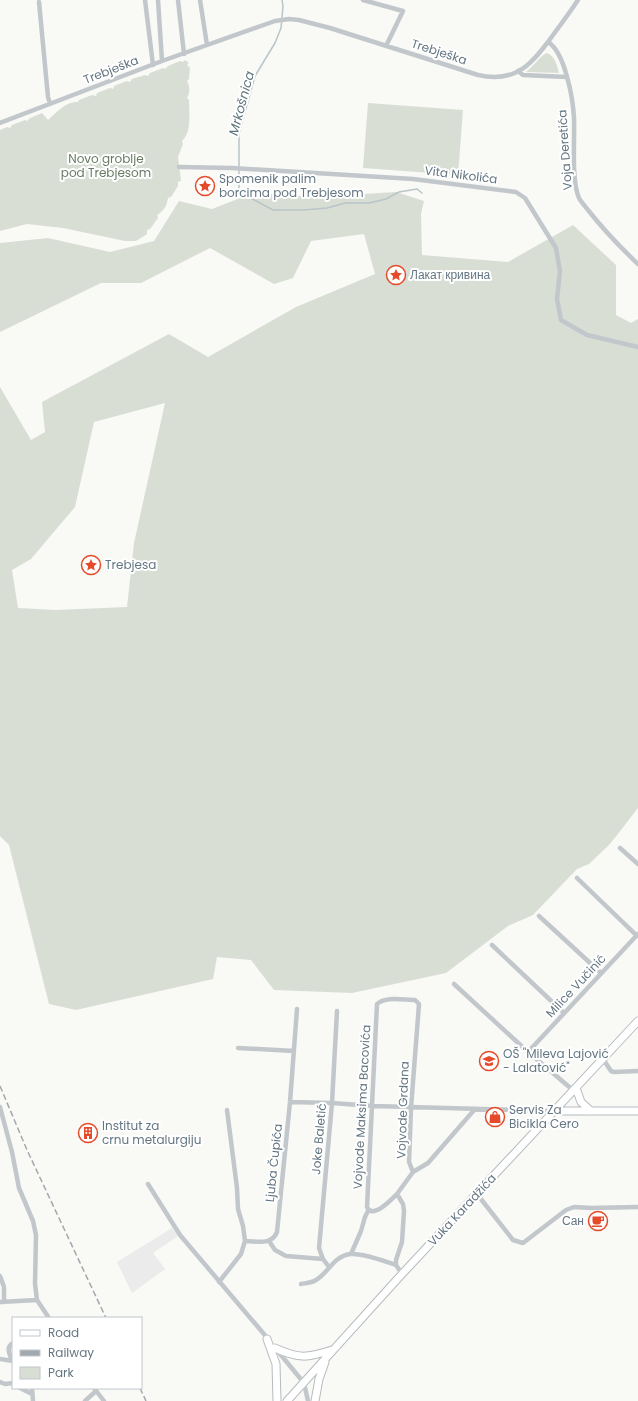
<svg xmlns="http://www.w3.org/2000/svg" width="638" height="1401" font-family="Poppins,sans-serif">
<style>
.built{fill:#eaebea}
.green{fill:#d9ded5;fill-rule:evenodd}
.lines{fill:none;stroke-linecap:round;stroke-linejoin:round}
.stream{stroke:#b8c5c9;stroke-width:1.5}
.secondary-casing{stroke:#b5bbbf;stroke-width:9}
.street{stroke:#c2c7cb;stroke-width:4.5}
.secondary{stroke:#fff;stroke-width:7}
.rail{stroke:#a1a9af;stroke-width:1.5;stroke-dasharray:6 3;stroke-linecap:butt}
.labels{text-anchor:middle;stroke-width:4;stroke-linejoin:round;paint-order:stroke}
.street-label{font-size:12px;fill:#647682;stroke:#fff}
.park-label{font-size:12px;fill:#687a63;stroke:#fff}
.poi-label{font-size:12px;fill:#647682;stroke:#fff;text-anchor:start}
.water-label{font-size:13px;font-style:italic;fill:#5e767c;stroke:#fff}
</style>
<rect width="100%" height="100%" fill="#f9f9f6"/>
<path class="built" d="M172,1228L178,1236L153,1253L165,1269L132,1293L117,1262Z"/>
<path class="green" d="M547,53C555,56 557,65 559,73L526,72C532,68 542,54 547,53Z
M185,60L189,63L187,65L190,68L189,79L187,81C190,87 190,92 187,98L189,100C189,113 192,132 182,141L183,144L178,157L181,181L178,182V186L171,197L168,198C167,205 164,211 157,215L158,218L150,229L147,230V234L136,241H125L63,228L27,224L0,231V130L7,127L10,128L12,125L25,120L27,121L30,118L42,113L48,120C57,112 66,101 78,102L79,100L92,95L96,96L97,93L110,88L113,89L114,86L127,81L130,82L132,79L145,75L148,76L150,73L163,68L165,69L168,66L180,61L183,62Z
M368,103L463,110L458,175L363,168Z
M396,192L424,201L421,214L422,255L508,262L573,225L616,265V315L631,323L638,319V808L610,844L589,864L577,869L533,915L508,926L446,973L352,993L274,990L251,960L217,957L213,979L76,1010L49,1004L9,845L0,836V387L31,440L45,432L42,402L169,334L208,357L296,307L375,274L364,234L311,241L293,278L274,284L210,248L141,283H101L0,332V243L48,238L110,252L154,241L179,201L212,209L253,193L314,197ZM165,403L134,543L127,607L56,610L18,608L12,570L31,559L75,507L94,422Z"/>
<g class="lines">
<path class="stream" d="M282,0L283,6L281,28L275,43L255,76L239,134V192L273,210H303L327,208L345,203H369L386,199L399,192L417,189L422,193"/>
<g class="secondary-casing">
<path id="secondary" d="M576,1088L581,1102L591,1111
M555,1111H638
M267,1339L276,1364L277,1401
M275,1348C299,1359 307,1358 332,1350
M287,1401L402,1274L638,1021
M315,1401L319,1379L325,1362"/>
</g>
<path class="street" d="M145,0L153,65
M158,0L162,61
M178,0L184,54
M200,0L207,45
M363,0L403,11L386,46
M39,2L48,97L50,104
M548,42C565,52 573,99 574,118C575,140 571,179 579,198C581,202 585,206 588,210C603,229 620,247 638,264
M518,71L523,75L567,77
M0,123L162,61L275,21L289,19L299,20L330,28L478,75C516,84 533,63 553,35C562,23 570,12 578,0
M179,167L232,168L413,179L516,192L525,198L556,248L560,271L557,299L561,320L587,335L638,347
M620,848L638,864
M577,878L637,936
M539,916L601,973
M492,945L564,1013
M454,984L528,1052L574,1091
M238,1048L294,1051
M528,1052L638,934
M603,1059L611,1071L614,1072L638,1071
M290,1102L332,1103L373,1106L555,1111
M0,1107L12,1152L19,1188L33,1221L36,1235L35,1284L37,1300L49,1318
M413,1172L428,1163L475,1109
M148,1184L180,1235L269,1340
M397,1194C391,1200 372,1220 367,1207L377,1004C385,996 404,1000 415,1000L419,1004L411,1108L409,1162L413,1172L397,1194L403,1204L404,1211L402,1242L396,1260V1265L402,1274
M477,1194L513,1240L523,1243L566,1210L574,1207L591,1208L638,1207
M245,1241C258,1241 271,1246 277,1232L290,1102L297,1009
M269,1241L275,1250L286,1256L323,1259
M351,1254L361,1231L365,1217L368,1211
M329,1267L323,1259L319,1248L332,1103L337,1011
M0,1276L4,1287V1302
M219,1282L241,1254L245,1241L243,1226L238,1209L237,1188L227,1110
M301,1284C306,1283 311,1283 316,1280C328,1273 334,1256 350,1254C361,1253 385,1261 396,1265
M0,1302L37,1300
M276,1349L304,1383L308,1401
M0,1359L13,1361
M12,1361C10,1354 5,1348 13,1343
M0,1382L5,1384L13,1383
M20,1388L32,1394
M32,1388L33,1401
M94,1388L104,1401
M85,1401L96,1391"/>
<use href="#secondary" class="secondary"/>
<path class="rail" d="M0,1086L27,1150L106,1318
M140,1388L146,1401"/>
</g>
<defs>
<g id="sight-ring" transform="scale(1)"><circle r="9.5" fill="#fff" stroke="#e54b2a" stroke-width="1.5"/><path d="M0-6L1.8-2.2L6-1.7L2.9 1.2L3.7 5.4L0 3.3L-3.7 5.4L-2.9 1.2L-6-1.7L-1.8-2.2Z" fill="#e54b2a"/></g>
<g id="school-ring" transform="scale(1)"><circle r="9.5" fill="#fff" stroke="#e54b2a" stroke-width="1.5"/><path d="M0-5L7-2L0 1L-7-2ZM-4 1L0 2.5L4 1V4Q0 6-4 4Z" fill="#e54b2a"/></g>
<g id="shop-ring" transform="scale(1)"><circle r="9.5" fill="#fff" stroke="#e54b2a" stroke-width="1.5"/><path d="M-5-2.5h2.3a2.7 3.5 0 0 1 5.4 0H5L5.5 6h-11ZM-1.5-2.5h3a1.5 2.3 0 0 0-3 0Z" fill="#e54b2a"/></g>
<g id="building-ring" transform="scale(1)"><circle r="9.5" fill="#fff" stroke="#e54b2a" stroke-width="1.5"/><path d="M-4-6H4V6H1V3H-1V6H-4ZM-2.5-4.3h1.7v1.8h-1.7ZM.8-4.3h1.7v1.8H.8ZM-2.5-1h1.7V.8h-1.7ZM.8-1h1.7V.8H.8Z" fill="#e54b2a"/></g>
<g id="cafe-ring" transform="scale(1)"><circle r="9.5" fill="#fff" stroke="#e54b2a" stroke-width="1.5"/><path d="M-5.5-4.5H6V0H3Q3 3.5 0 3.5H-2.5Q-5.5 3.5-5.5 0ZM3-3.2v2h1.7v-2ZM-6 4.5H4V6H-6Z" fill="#e54b2a"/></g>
</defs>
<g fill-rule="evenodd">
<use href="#sight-ring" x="205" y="186"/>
<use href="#sight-ring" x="396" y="275"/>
<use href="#sight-ring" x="91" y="565"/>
<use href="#school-ring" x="489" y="1061"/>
<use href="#shop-ring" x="495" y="1117"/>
<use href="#building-ring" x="88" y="1133"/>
<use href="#cafe-ring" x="598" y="1221"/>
</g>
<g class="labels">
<g class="street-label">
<text transform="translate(439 52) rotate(18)" y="4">Trebješka</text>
<text transform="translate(111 70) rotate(-21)" y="4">Trebješka</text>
<text transform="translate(565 150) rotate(-94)" y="4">Voja Deretića</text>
<text transform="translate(461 175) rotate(7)" y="4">Vita Nikolića</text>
<text transform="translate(576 986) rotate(-47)" y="4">Milice Vučinić</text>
<text transform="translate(362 1107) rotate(-87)" y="4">Vojvode Maksima Bacovića</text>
<text transform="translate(403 1110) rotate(-88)" y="4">Vojvode Grdana</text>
<text transform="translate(319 1139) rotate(-85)" y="4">Joke Baletić</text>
<text transform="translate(274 1163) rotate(-84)" y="4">Ljuba Čupića</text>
<text transform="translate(462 1210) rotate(-47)" y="4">Vuka Karadžića</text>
</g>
<g class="park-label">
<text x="106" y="163">Novo groblje<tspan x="106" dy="14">pod Trebjesom</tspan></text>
</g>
<g class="poi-label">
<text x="219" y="183">Spomenik palim<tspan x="219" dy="14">borcima pod Trebjesom</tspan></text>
<text x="410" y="279">Лакат кривина</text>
<text x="105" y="569">Trebjesa</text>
<text x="503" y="1058">OŠ "Mileva Lajović<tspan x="503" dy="14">- Lalatović"</tspan></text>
<text x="509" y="1114">Servis Za<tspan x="509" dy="14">Bicikla Cero</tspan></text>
<text x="102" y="1130">Institut za<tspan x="102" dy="14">crnu metalurgiju</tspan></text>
<text x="584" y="1225" text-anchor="end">Сан</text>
</g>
<g class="water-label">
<text transform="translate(241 103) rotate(-75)" y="5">Mrkošnica</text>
</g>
</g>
<rect x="12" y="1317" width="130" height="72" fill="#ffffff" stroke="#c1c8cd"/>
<rect x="20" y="1330" width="20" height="6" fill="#ffffff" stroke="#c1c8cd"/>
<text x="48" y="1337" font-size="12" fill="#647682">Road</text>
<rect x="20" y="1350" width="20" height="6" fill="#a1a9af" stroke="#c1c8cd"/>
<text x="48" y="1357" font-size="12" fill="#647682">Railway</text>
<rect x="20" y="1367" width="20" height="12" fill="#d9ded5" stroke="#c1c8cd"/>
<text x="48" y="1377" font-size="12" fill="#647682">Park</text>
</svg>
